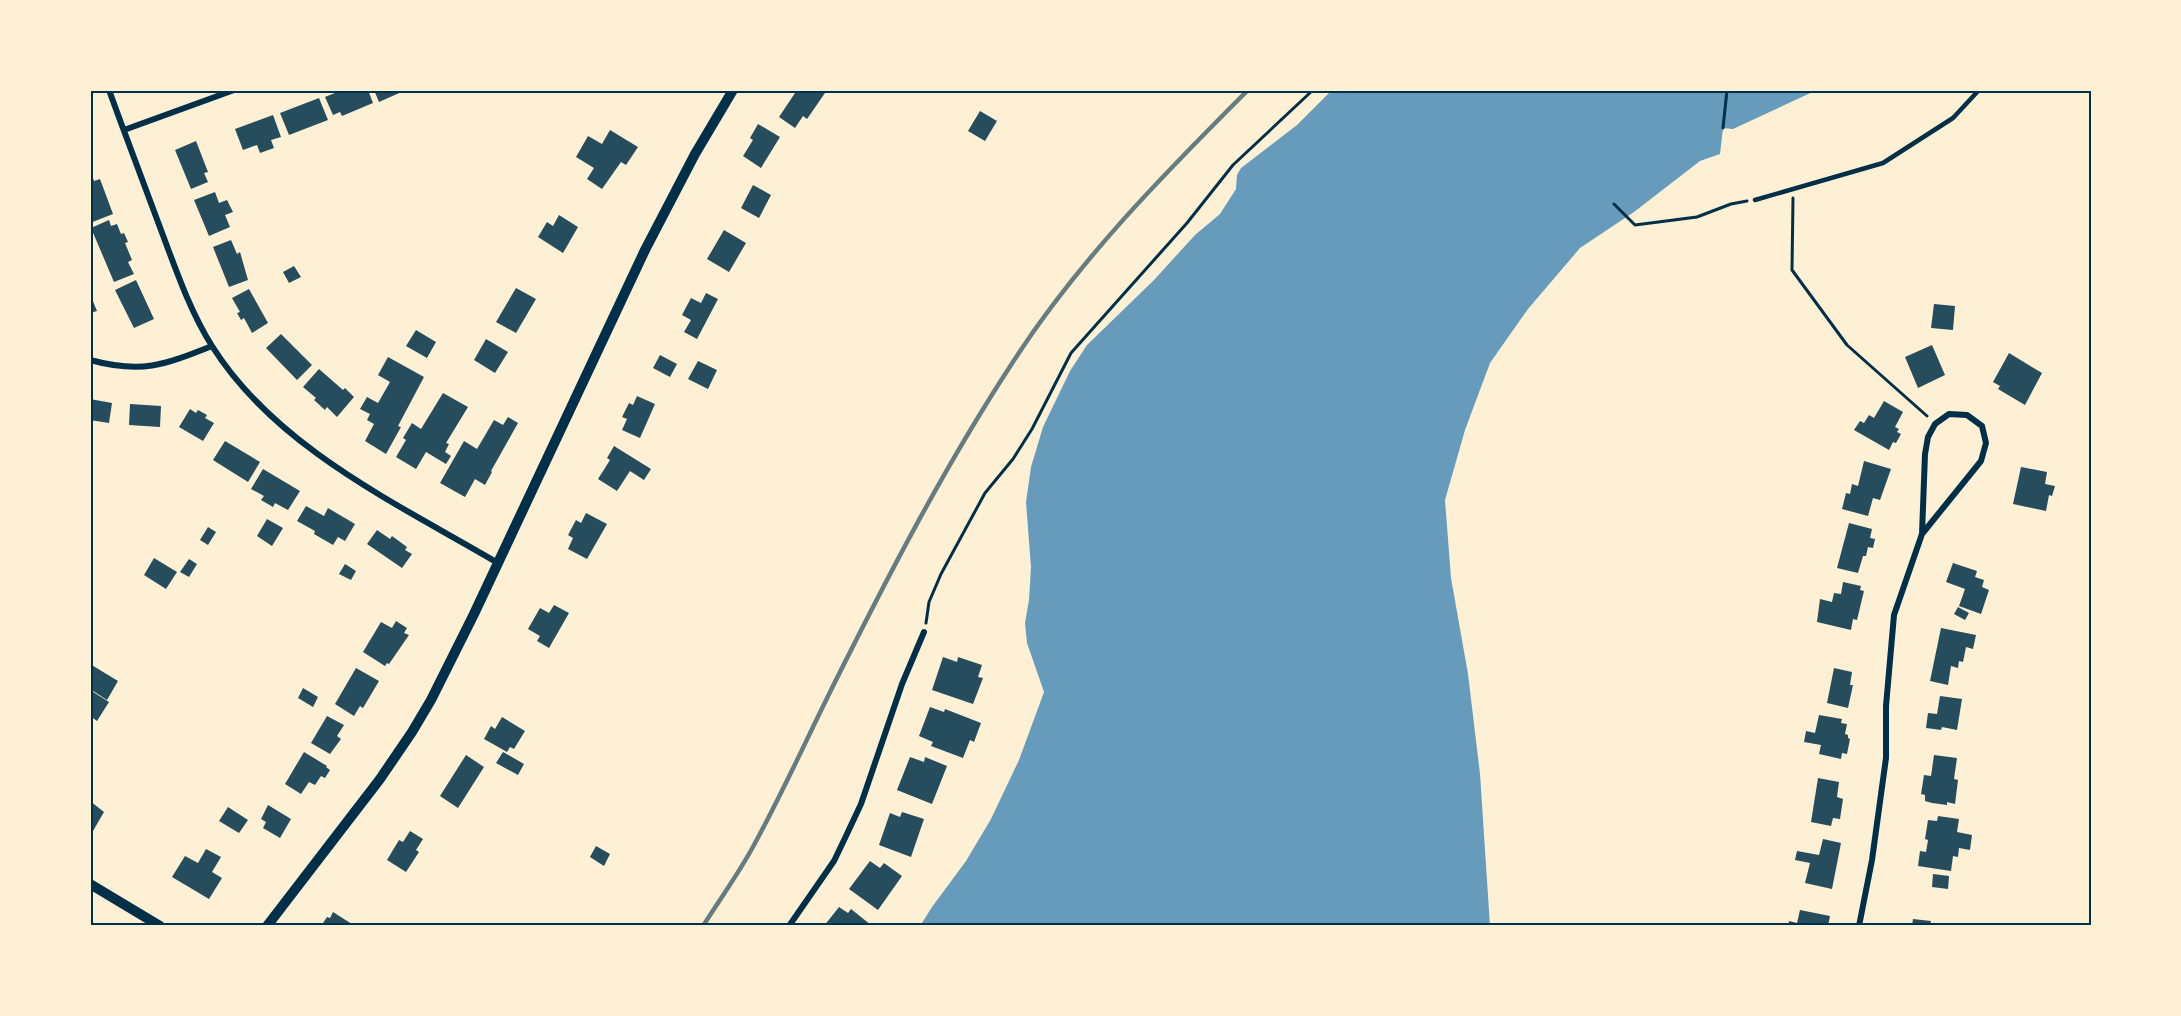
<svg xmlns="http://www.w3.org/2000/svg" width="2181" height="1016" font-family="'Exo 2',sans-serif">
<style>
.water{fill:#669bbc}
.building{fill:#264d5e}
.lines{fill:none;stroke-linecap:round;stroke-linejoin:round}
.path{stroke:#003049;stroke-width:3}
.service{stroke:#003049;stroke-width:4.5}
.minor{stroke:#003049;stroke-width:6}
.tertiary{stroke:#003049;stroke-width:10}
.rail{stroke:#657d81;stroke-width:4.5}
.neatline{fill:none;stroke:#003049;stroke-width:2}
</style>
<rect width="100%" height="100%" fill="#fdf0d5"/>
<path class="water" d="M1332,90H1817L1733,129L1723,128L1720,154L1700,161L1634,212L1580,248L1528,309L1490,363L1465,430L1445,500L1451,578L1468,674L1480,774L1490,926H920L932,907L966,861L991,819L1019,760L1044,692L1027,643L1025,623L1029,600L1031,567L1026,502L1031,467L1043,427L1070,371L1087,345L1154,280L1195,235L1220,214L1236,189L1237,175L1241,168L1297,125Z"/>
<path class="building" d="M342,90H368L373,103L342,116L340,112L333,115L325,97Z
M374,90H413L407,93L406,90L379,102Z
M797,90H820L825,93L807,119L803,116L795,128L779,117Z
M319,98L328,120L289,135L280,113Z
M980,111L997,121L985,141L968,131Z
M273,115L281,137L271,140L274,148L260,153L257,145L243,150L235,129Z
M758,124L780,137L761,168L743,156L753,140L750,138Z
M610,130L638,147L626,165L621,162L602,189L587,179L594,168L576,157L588,136L602,144Z
M196,141L208,172L204,173L208,182L191,189L175,150Z
M90,169L94,181L100,179L113,214L90,223Z
M753,185L771,195L759,218L741,208Z
M215,192L219,203L227,200L233,212L225,215L230,227L209,236L194,200Z
M559,215L578,227L563,253L538,237L547,222L553,226Z
M109,220L111,226L117,224L121,234L124,233L128,242L125,243L132,260L128,262L134,274L114,282L91,228Z
M724,230L746,243L729,272L707,259Z
M231,240L237,254L240,252L248,280L229,287L213,247Z
M294,266L301,277L289,283L283,272Z
M136,280L154,319L134,328L115,290Z
M516,288L536,299L516,333L496,322Z
M249,289L268,323L252,333L244,318L241,320L237,313L240,312L232,298Z
M706,293L718,299L697,339L684,332L691,320L682,315L691,298L701,303Z
M90,294L97,311L90,313Z
M1934,304L1955,306L1953,330L1931,328Z
M416,330L436,342L427,358L406,346Z
M281,334L312,365L297,380L266,348Z
M486,339L508,352L495,373L474,360Z
M1932,345L1945,375L1918,388L1905,357Z
M2009,353L2042,373L2025,405L1998,389L2000,386L1993,382Z
M660,355L677,364L670,377L653,368Z
M388,357L424,377L398,426L401,427L386,454L365,441L374,424L367,420L370,414L360,409L367,397L378,403L390,382L378,375Z
M698,361L717,370L708,389L688,379Z
M319,369L343,390L345,388L354,397L337,417L327,407L325,410L314,400L316,398L303,387Z
M443,393L468,407L446,443L449,444L445,452L451,456L446,464L426,452L416,469L396,457L406,440L403,438L412,423L421,429Z
M637,396L655,404L640,438L622,430L627,419L622,417L629,403L633,405Z
M90,399L112,403L109,423L90,420Z
M1884,401L1903,412L1895,427L1899,429L1897,432L1901,434L1896,443L1893,442L1889,450L1854,430L1860,421L1864,423L1869,415L1874,418Z
M130,404L161,406L160,427L129,425Z
M190,409L196,413L198,410L207,415L205,418L214,423L203,441L179,427Z
M508,417L518,423L491,471L492,472L485,485L475,479L465,497L440,483L464,441L477,449L494,420L503,425Z
M225,441L260,462L248,482L213,460Z
M614,446L651,469L644,480L630,471L617,491L598,479L610,460L607,458Z
M1864,461L1891,469L1880,500L1873,498L1868,516L1842,509L1846,493L1850,494L1852,484L1858,486Z
M2021,467L2047,472L2045,484L2055,486L2052,496L2049,495L2046,511L2013,504Z
M263,469L300,491L288,510L275,503L273,507L261,500L264,496L251,489Z
M306,506L324,516L328,508L355,524L345,541L338,537L333,545L314,534L315,531L297,521Z
M586,513L607,524L587,559L568,549L573,538L568,535L576,520L581,523Z
M267,519L283,528L272,546L257,536Z
M1849,523L1872,529L1870,538L1875,539L1873,548L1868,547L1866,556H1863L1858,573L1837,568Z
M208,527L216,532L208,545L200,540Z
M377,530L390,539L392,536L407,547L405,550L412,554L402,568L367,544Z
M154,558L177,572L166,589L144,575Z
M189,559L197,564L189,577L180,572Z
M1953,563L1977,571L1975,577L1984,580L1982,587L1989,590L1981,614L1959,606L1965,589L1946,582Z
M345,564L356,571L351,580L339,574Z
M1843,582L1861,586L1860,590L1864,591L1857,620L1853,619L1851,630L1817,622L1820,599L1832,602L1834,593L1841,594Z
M554,605L569,613L549,648L537,641L540,636L528,629L540,608L549,613Z
M1958,607L1969,613L1965,620L1954,614Z
M396,621L407,628L404,633L409,635L389,664L387,663L385,666L363,652L381,622L392,628Z
M1941,628L1976,635L1973,649L1966,647L1963,662L1959,661L1958,668L1951,666L1948,685L1930,681Z
M943,657L957,662L958,657L982,665L978,677L983,678L973,704L932,690Z
M90,664L118,681L107,700L90,689Z
M356,668L379,681L363,708L360,706L354,716L335,704Z
M1834,668L1852,672L1850,685H1853L1848,708L1827,703Z
M303,688L318,697L313,707L298,698Z
M90,690L109,702L97,721L90,716Z
M1940,696L1962,699L1957,730L1942,727L1941,730L1926,728L1928,713L1937,714Z
M930,707L944,712L945,709L981,723L974,742L970,740L963,758L931,746L933,742L919,736Z
M1819,715L1842,719L1841,723L1847,724L1845,734L1848,735V738L1850,739L1847,754L1842,753L1841,759L1819,754L1821,745L1804,742L1806,731L1815,733Z
M327,716L344,725L337,736L341,739L330,754L311,743Z
M502,717L525,731L514,749L510,747L507,752L484,739L491,726L495,729Z
M304,752L327,766L326,767L330,770L325,778L321,776L315,785L309,782L301,794L285,784Z
M503,752L524,764L518,775L496,763Z
M466,755L484,767L458,808L440,796Z
M1934,755L1957,758L1954,779L1958,780L1955,804L1947,802V805L1932,803L1925,801V795L1921,794L1924,775L1931,776Z
M910,757L924,762L925,757L947,766L932,804L897,790Z
M1818,778L1839,782L1837,797L1843,799L1840,819L1833,818L1831,826L1811,822Z
M90,801L104,812L93,831L90,829Z
M268,805L291,819L280,838L263,828L266,822L261,819Z
M228,807L248,820L239,833L219,821Z
M902,812L924,819L911,857L879,845L890,813L900,817Z
M1938,816L1959,819L1957,832L1972,835L1970,850L1959,848L1958,857L1953,856L1951,871L1918,866L1920,851L1926,852L1928,840L1925,839L1928,820L1937,821Z
M410,831L423,839L416,850L419,852L406,872L387,860L399,840L403,842Z
M1823,839L1841,843L1832,889L1805,883L1810,863L1795,860L1797,851L1819,855Z
M596,846L610,854L604,866L590,857Z
M206,849L221,857L212,872L222,878L209,899L172,877L185,856L198,863Z
M870,861L880,868L884,863L902,876L878,910L849,889Z
M1933,874L1949,876L1948,889L1932,887Z
M839,907L848,913L851,909L871,925L824,926Z
M1800,910L1830,916L1828,926H1788L1789,921L1797,923Z
M333,912L355,926H321L327,917L330,918Z
M1913,919L1931,921L1930,926H1912Z"/>
<g class="lines">
<path class="path" d="M1723,128L1727,90
M1793,198L1792,270L1847,345L1927,416
M1614,204L1635,225L1697,217L1731,204L1747,201
M926,623L929,602L941,574L985,493L1013,459L1032,429L1071,353L1187,223L1233,165L1313,90"/>
<path class="service" d="M1755,200L1883,163L1953,118L1979,90"/>
<path class="minor" d="M109,90C126,137 144,184 161,230C176,270 190,311 212,346C276,448 398,504 498,563
M124,130L234,90
M90,360C142,374 164,365 212,346
M789,926L834,861L846,836L861,804L902,684L924,632
M1859,926L1872,860L1886,758V706L1894,615L1922,534L1925,454L1928,437L1935,424L1949,414L1967,415L1982,426L1986,443L1981,461L1922,534"/>
<path class="tertiary" d="M90,884L160,926
M267,926L380,779L412,732L431,700L474,614L645,250L695,154L733,90"/>
<path class="rail" d="M703,926C720,899 739,873 754,845C783,792 808,736 835,682C889,574 945,466 1011,365C1076,263 1163,175 1248,90"/>
</g>
<rect width="2181" height="1016" fill="none" stroke="#fdf0d5" stroke-width="183"/>
<rect x="92" y="92" width="1998" height="832" class="neatline"/>
</svg>
